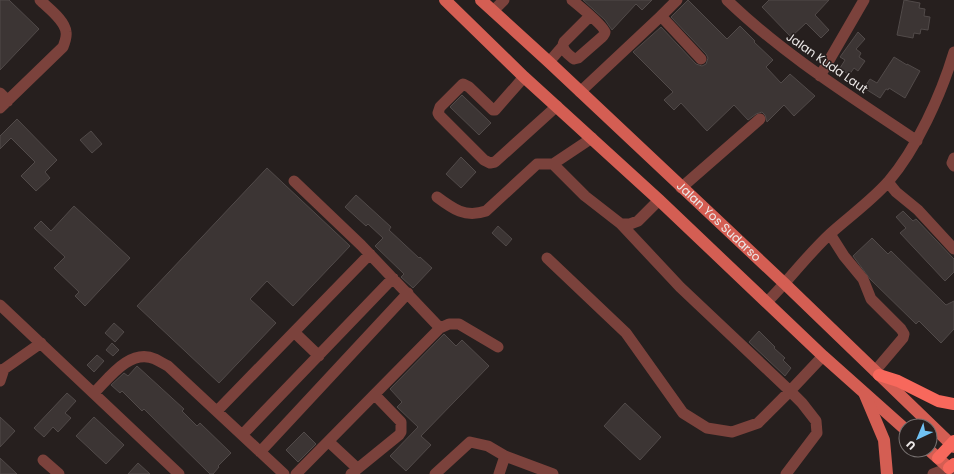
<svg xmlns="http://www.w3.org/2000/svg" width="954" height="474" font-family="Poppins,sans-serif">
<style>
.building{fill:#3c3534;stroke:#514a49}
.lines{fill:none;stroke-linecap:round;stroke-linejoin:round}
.minor{stroke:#7b423c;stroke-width:11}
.major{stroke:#d45e53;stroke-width:12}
.highway{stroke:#f7685c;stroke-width:12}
.labels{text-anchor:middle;stroke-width:3;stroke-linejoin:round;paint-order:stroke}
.street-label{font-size:12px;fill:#ede9e8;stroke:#261f1e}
</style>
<rect width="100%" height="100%" fill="#261f1e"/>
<path class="building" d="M0,0H9L39,29L0,70Z
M583,0H652L642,10L636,4L612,30L605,20Z
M688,0L727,39L740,26L755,41L754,42L773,60L766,67L781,83L790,74L815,96L794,116L784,105L767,122L765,115L762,112L756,114L748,120L734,105L707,131L681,103L674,110L664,100L673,92L633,52L661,27L696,64L702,66L706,64L708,58L706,54L671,17Z
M769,0H829L815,15L829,30L821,38L806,23L791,37L762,7Z
M904,0L920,3L919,8L925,9L924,16L930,17L928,30L921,29L920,34L914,33L913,38L897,35Z
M858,32L865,39L856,49L861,53L859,57L865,61L858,71L854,68L849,75L840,68L845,60L840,57Z
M894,57L907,65V64L920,71L905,98L889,88L888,90L886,89L880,98L864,88L870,79L877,83Z
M462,95L491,123L479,135L450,107Z
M17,119L57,160L45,172L50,178L36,191L21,176L35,162L11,138L0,149V136Z
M91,131L102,144L92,153L80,140Z
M461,157L476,172L461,188L446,174Z
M267,168L350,246L293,306L267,281L250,299L276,323L219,383L137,306Z
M356,195L391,227L389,230L419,258L420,257L432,268L413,288L401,277L404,274L375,246L383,238L368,224L366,226L345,207Z
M74,206L130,258L85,306L75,296L79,292L54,268L65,257L34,228L41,221L51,231Z
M903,211L913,221L916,219L954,259V272L945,281L900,233L906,228L896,217Z
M498,226L512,239L506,246L492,233Z
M872,238L888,254L891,251L946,305L954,301V329L941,343L919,321L916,324L870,279L853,256Z
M114,323L124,332L115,342L105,333Z
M759,331L775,347L774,348L785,358L783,360L791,368L785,376L749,342Z
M444,334L456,346L462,340L489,366L421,436L431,445L406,471L390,456L418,427L397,407L402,402L390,389Z
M112,343L119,350L113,356L106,350Z
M97,355L104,361L94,372L87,365Z
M137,366L184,409L182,411L197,426L200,423L231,453L218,466L219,467L213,474H210L144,409L142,411L122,391L120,393L111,385L124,373L128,376Z
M67,393L76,401L65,413L71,418L58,432L53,427L44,437L34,428Z
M625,403L661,437L640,460L604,426Z
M0,417L15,431L0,447Z
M94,417L124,445L106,464L76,436Z
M304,432L316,444L298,462L286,450Z
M0,458L17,474H0Z
M138,463L150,474H128Z"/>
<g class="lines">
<path class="minor" d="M572,0C578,5 604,26 605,32C605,34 604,35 602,37L578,58L574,59C569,55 560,49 564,42L590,16
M677,0L661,16L701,59
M727,0C784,55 852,97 917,141
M493,11L504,0
M549,62L562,47
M820,76L864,0
M524,77L495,110H493L469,87L463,84L440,107L438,113L439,115L484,160L490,163L495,162L557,106
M580,92L661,16
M0,93L8,101
M0,108L63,47C65,42 67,37 66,32C65,20 48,8 40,0
M954,158L952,163L954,166
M553,164L585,196L621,224H630L638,221L659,200
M294,181L361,245L440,328
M888,182L896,192L918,210L954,249
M681,188L760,119
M437,197C453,209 465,218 486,211L537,164H553L592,138
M830,234L844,256L863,279L871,299L901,329L904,334L903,338L875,371
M547,258L626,333L683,413L707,428L732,432L758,423L790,391L680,287L621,224
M767,302C789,280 808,254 831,233C850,216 871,201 888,182C917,148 941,95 954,52
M0,305L179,474
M294,332L319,356
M0,370L4,369L41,343
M0,381L4,369
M94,393C109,378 130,348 155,359C159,361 164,364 168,366L284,474
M217,411L370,254
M242,435L393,278
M329,442L357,468
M260,452L408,293
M43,460L59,474
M296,474L440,328L449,324H459L498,347
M351,474L399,435L401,432V422L375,395
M435,474L470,442L488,446L505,456L553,474
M499,474L505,456
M786,474L817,433L816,421L802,403L790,391L823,356
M933,474L949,468L954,469"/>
<g class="major">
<path d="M445,0L524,77L659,200L823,356L906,430"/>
<path id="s1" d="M481,0L549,62L785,284L954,447"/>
<path d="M865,395L884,440L887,474"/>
<path d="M929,450L949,468"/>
</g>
<path class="highway" d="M879,375L898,381L938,401L954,404
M938,458L954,441
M949,468L954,464"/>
</g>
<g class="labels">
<g class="street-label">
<text transform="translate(827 63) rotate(35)" y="4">Jalan Kuda Laut</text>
<text dy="4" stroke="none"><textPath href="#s1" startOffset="325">Jalan Yos Sudarso</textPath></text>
</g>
</g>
<g transform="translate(918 438) rotate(224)"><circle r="19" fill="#261f1e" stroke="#76706f"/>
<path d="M0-3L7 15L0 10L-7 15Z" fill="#70c2f4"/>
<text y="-6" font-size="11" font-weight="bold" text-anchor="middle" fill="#ede9e8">U</text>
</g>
</svg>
